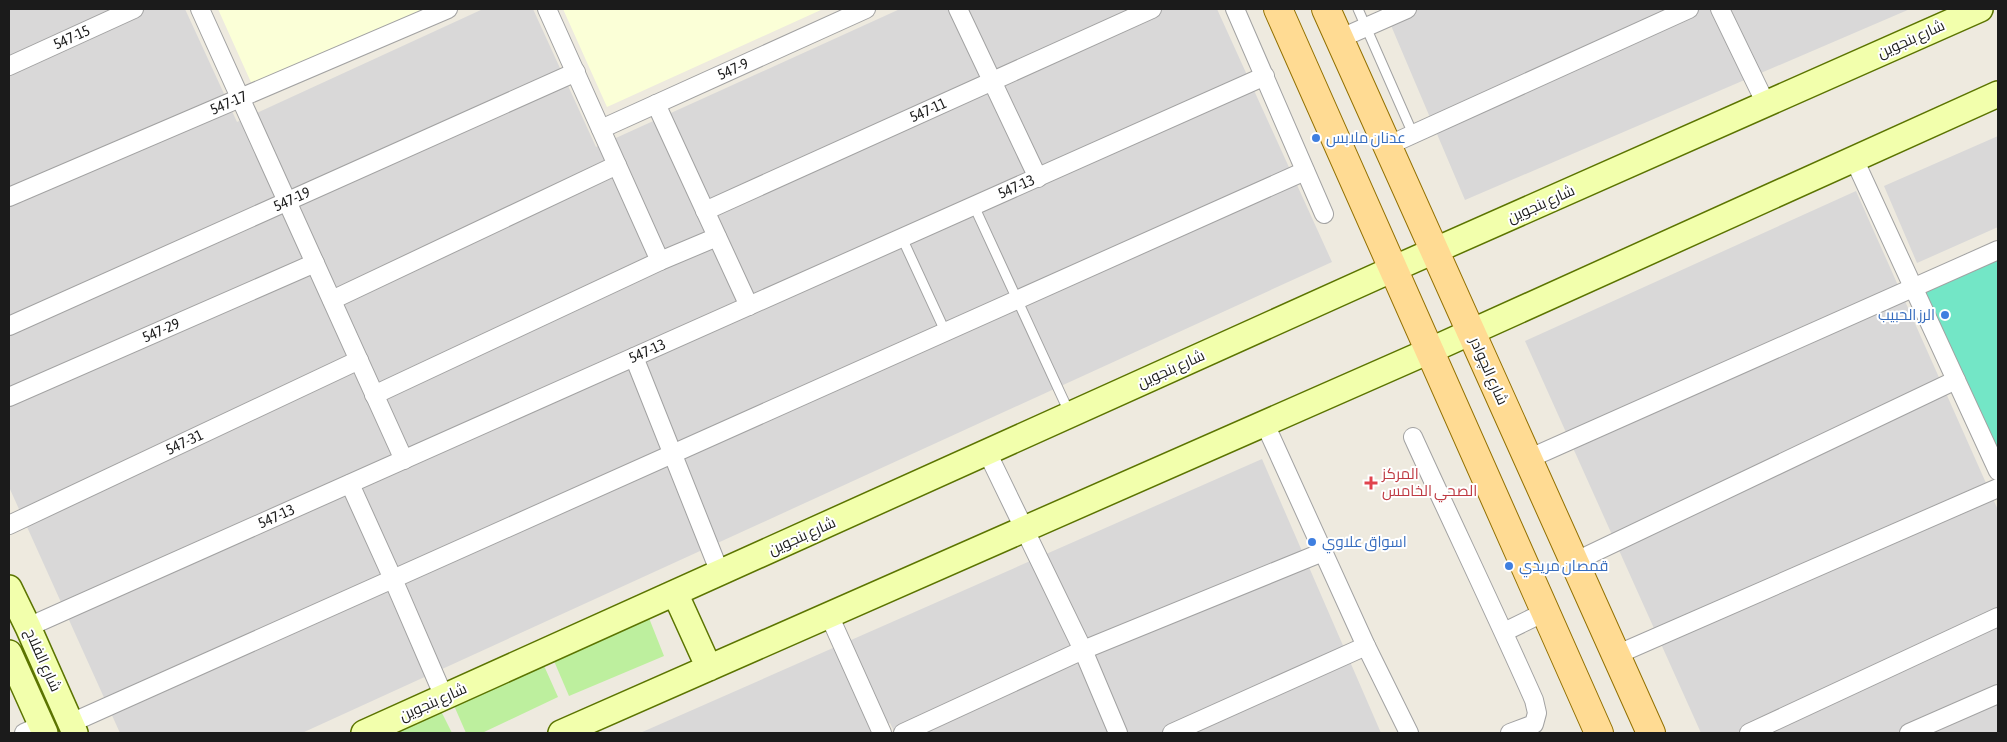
<svg xmlns="http://www.w3.org/2000/svg" width="2007" height="742" font-family="'Asap Condensed',Cairo,sans-serif">
<style>
.residential{fill:#d9d8d8}
.education{fill:#fbffd7}
.grass{fill:#bdef9e}
.pitch{fill:#73e6c6}
.lines{fill:none;stroke-linecap:round;stroke-linejoin:round}
.lane-casing{stroke:#a2a2a2;stroke-width:11}
.street-casing{stroke:#a2a2a2;stroke-width:20}
.secondary-casing{stroke:#5b7400;stroke-width:28}
.primary-casing{stroke:#927000;stroke-width:30}
.lane{stroke:#fff;stroke-width:9}
.street{stroke:#fff;stroke-width:18}
.secondary{stroke:#f2ffac;stroke-width:25}
.primary{stroke:#ffdb93;stroke-width:28}
.shop-dot{fill:#3f7fe0;stroke:#fff;stroke-width:2}
.health-dot{fill:#e0444e;stroke:#fff;stroke-width:2}
.labels{text-anchor:middle;stroke-width:4;stroke-linejoin:round;paint-order:stroke}
.street-label{font-size:15px;fill:#1b1b1b;stroke:#fff}
.shop-label{font-size:15px;fill:#366cbe;stroke:#fff;text-anchor:start}
.health-label{font-size:15px;fill:#be3a42;stroke:#fff;text-anchor:start}
</style>
<rect width="100%" height="100%" fill="#eeeadf"/>
<path class="residential" d="M9,9H185L237,122L483,9H533L596,147L900,9H1217L1332,262L302,733H120L9,487Z
M1384,9H1910L1465,200Z
M1998,136V227L1917,263L1884,186Z
M1856,191L1998,510V733H1701L1525,341Z
M1262,459L1381,733H895L890,723L868,733H640Z"/>
<path class="education" d="M218,9H432L254,89Z
M563,9H823L607,107Z"/>
<path class="grass" d="M647,613L664,656L569,696L551,654Z
M541,659L558,697L482,733H466L452,701Z
M438,705L452,733H375Z"/>
<path class="pitch" d="M1998,250V471L1913,288Z"/>
<g class="lines">
<g class="lane-casing">
<path id="lane" d="M1358,9L1413,134
M974,206L1069,412
M902,238L945,331"/>
</g>
<g class="street-casing">
<g id="street">
<path d="M200,9L404,460"/>
<path d="M547,9L660,261"/>
<path d="M958,9L1038,178"/>
<path d="M1235,9L1324,214"/>
<path d="M1720,9L1766,104"/>
<path d="M1339,39L1407,9"/>
<path id="s1" d="M9,66L134,9"/>
<path d="M656,104L749,306"/>
<path id="s2" d="M601,129L866,9"/>
<path d="M1387,146L1689,9"/>
<path d="M1854,159L1998,471"/>
<path id="s3" d="M9,197L448,9"/>
<path id="s4" d="M705,211L1152,9"/>
<path d="M332,300L617,165"/>
<path id="s5" d="M9,326L576,72"/>
<path d="M634,357L720,573"/>
<path d="M374,395L660,261L717,237"/>
<path id="s6" d="M9,397L315,263"/>
<path d="M1265,424L1366,646L1409,733"/>
<path d="M1413,437C1453,525 1495,612 1534,700L1537,713L1534,724L1510,733"/>
<path d="M987,452L1083,650L1118,733"/>
<path d="M1528,459L1998,250"/>
<path d="M350,484L393,579L444,697"/>
<path id="s7" d="M9,525L359,360"/>
<path d="M1574,562L1956,380"/>
<path d="M829,615L882,733"/>
<path id="s8" d="M28,627L1265,76"/>
<path d="M1504,632L1545,612"/>
<path d="M1616,655L1998,488"/>
<path d="M71,723L1305,171"/>
<path d="M24,733L42,725"/>
<path d="M903,733L1083,650L1323,552"/>
<path d="M1172,733L1366,646"/>
<path d="M1749,733L1998,617"/>
<path d="M1909,733L1998,694"/>
</g>
</g>
<g class="secondary-casing">
<path id="secondary" d="M9,588L28,627L75,733
M675,593L709,668
M9,653L45,733
M364,733L1393,269L1980,9
M561,733L1429,351L1998,94"/>
</g>
<g class="primary-casing">
<path id="primary" d="M1278,9L1599,733
M1326,9L1651,733"/>
</g>
<use href="#lane" class="lane"/>
<use href="#street" class="street"/>
<use href="#secondary" class="secondary"/>
<use href="#primary" class="primary"/>
</g>
<g class="shop-dot">
<circle cx="1316" cy="138" r="5"/>
<circle cx="1945" cy="315" r="5"/>
<circle cx="1312" cy="542" r="5"/>
<circle cx="1509" cy="566" r="5"/>
</g>
<path class="health-dot" d="M1368.5 475.5h5v5h5v5h-5v5h-5v-5h-5v-5h5z"/>
<g class="labels">
<g class="street-label">
<text dy="5" stroke="none"><textPath href="#s1" startOffset="69">547-15</textPath></text>
<text transform="translate(1911 39) rotate(-24)" y="5">شارع بنجوين</text>
<text dy="5" stroke="none"><textPath href="#s2" startOffset="145">547-9</textPath></text>
<text dy="5" stroke="none"><textPath href="#s3" startOffset="239">547-17</textPath></text>
<text dy="5" stroke="none"><textPath href="#s4" startOffset="245">547-11</textPath></text>
<text dy="5" stroke="none"><textPath href="#s8" startOffset="1082">547-13</textPath></text>
<text dy="5" stroke="none"><textPath href="#s5" startOffset="310">547-19</textPath></text>
<text transform="translate(1541 204) rotate(-24)" y="5">شارع بنجوين</text>
<text dy="5" stroke="none"><textPath href="#s6" startOffset="166">547-29</textPath></text>
<text dy="5" stroke="none"><textPath href="#s8" startOffset="678">547-13</textPath></text>
<text transform="translate(1171 369) rotate(-24)" y="5">شارع بنجوين</text>
<text transform="translate(1489 371) rotate(66)" y="5">شارع الچوادر</text>
<text dy="5" stroke="none"><textPath href="#s7" startOffset="194">547-31</textPath></text>
<text dy="5" stroke="none"><textPath href="#s8" startOffset="272">547-13</textPath></text>
<text transform="translate(802 536) rotate(-24)" y="5">شارع بنجوين</text>
<text transform="translate(43 660) rotate(66)" y="5">شارع الفلاح</text>
<text transform="translate(433 702) rotate(-24)" y="5">شارع بنجوين</text>
</g>
<g class="shop-label">
<text x="1326" y="143">عدنان ملابس</text>
<text x="1935" y="320" text-anchor="end">الرز الحبيب</text>
<text x="1322" y="547">اسواق علاوي</text>
<text x="1519" y="571">قمصان مريدي</text>
</g>
<g class="health-label">
<text x="1382" y="479">المركز<tspan x="1382" dy="17">الصحي الخامس</tspan></text>
</g>
</g>
<rect width="2007" height="742" fill="none" stroke="#1b1b1b" stroke-width="20"/>
</svg>
